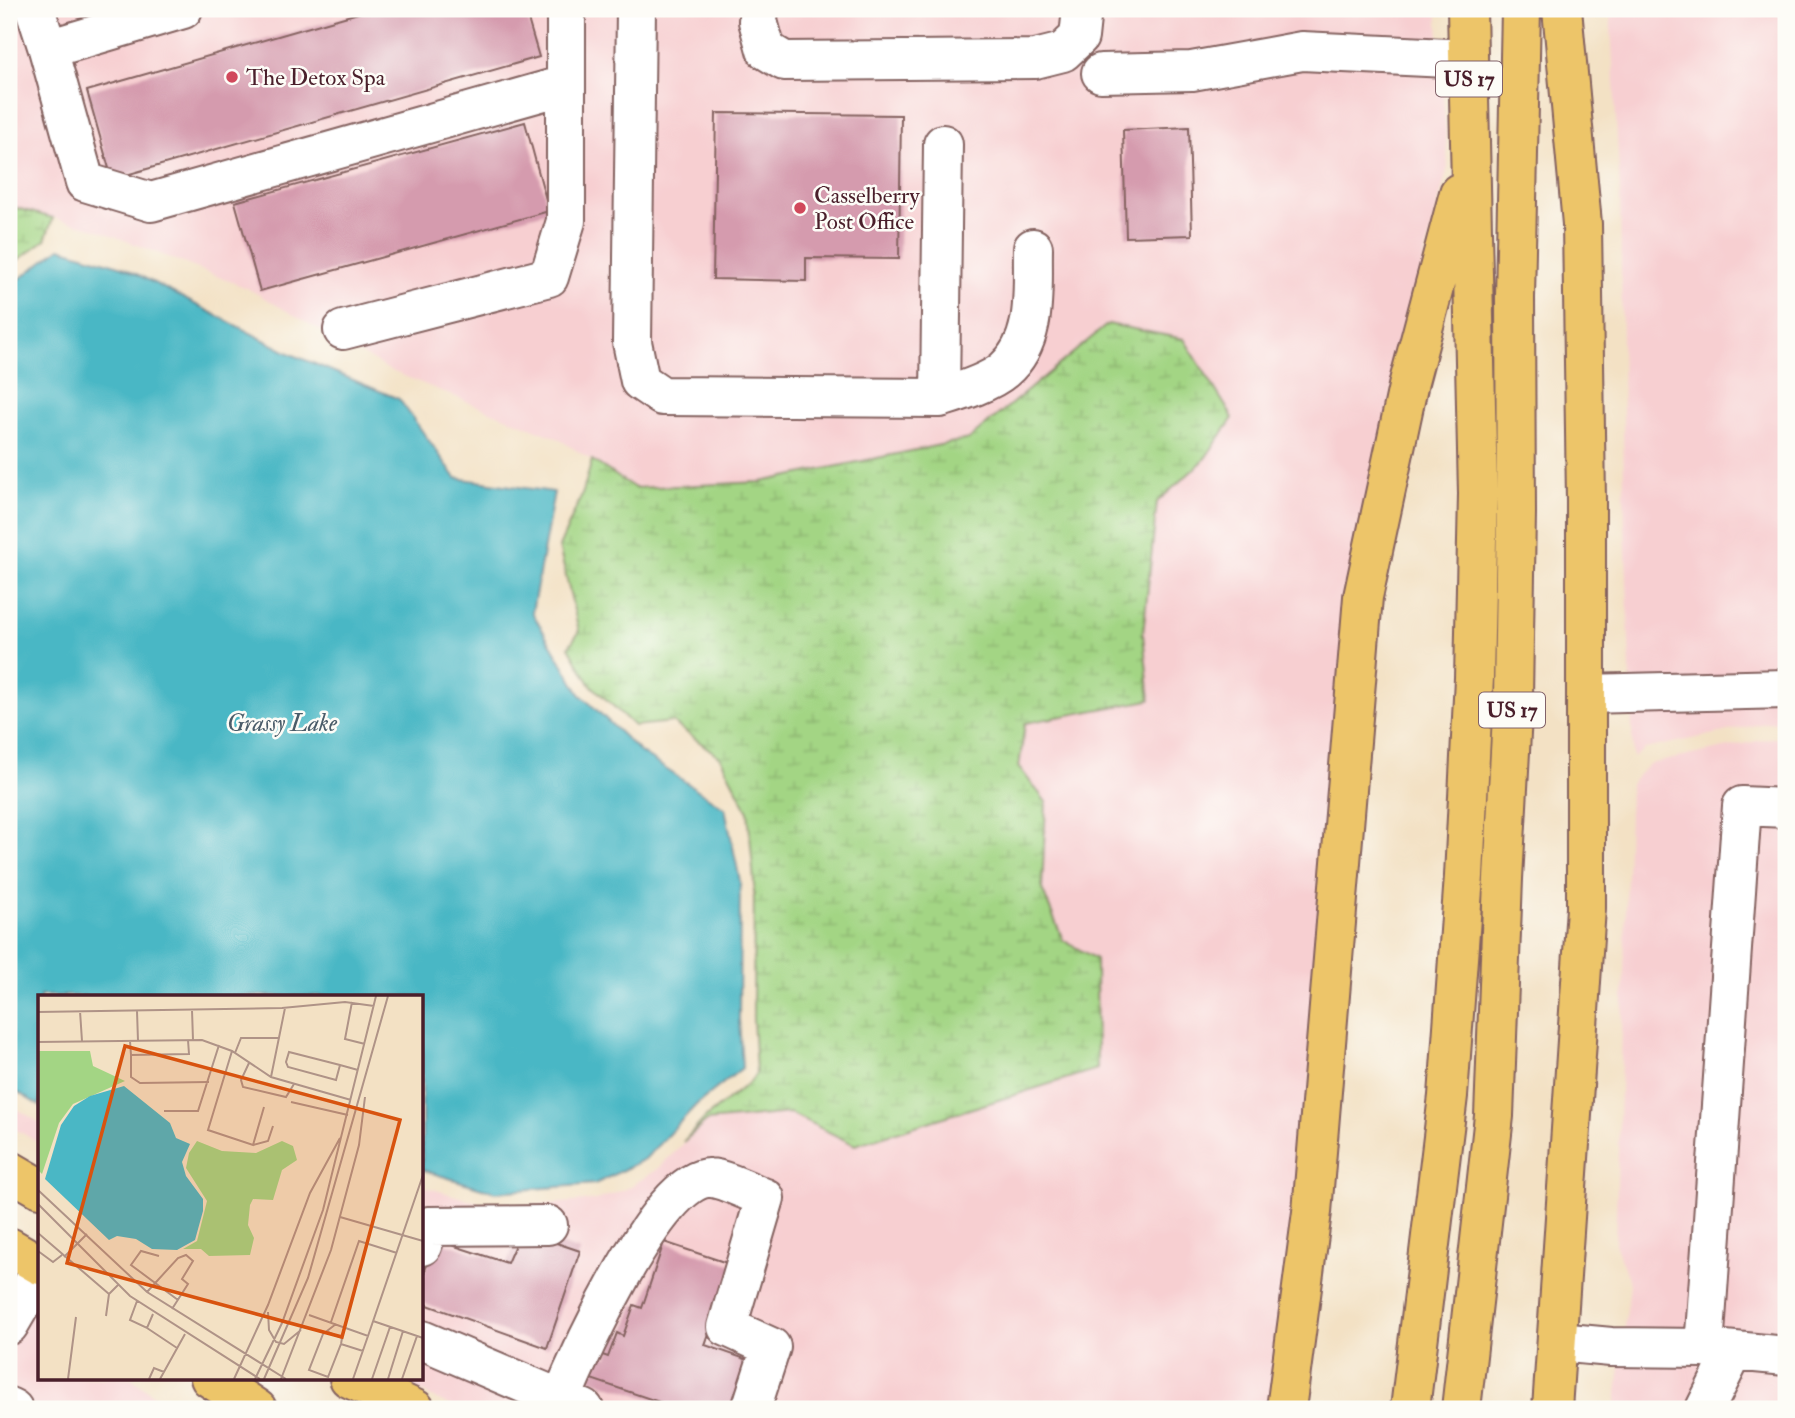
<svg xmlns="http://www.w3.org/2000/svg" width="1795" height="1418" font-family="'IM FELL Double Pica',serif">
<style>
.built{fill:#f7cfd1}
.wetland{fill:url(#wetland-marsh);stroke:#767a58;stroke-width:2}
.water{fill:#4ab7c5;stroke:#4a6b78;stroke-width:2}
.building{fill:#d59bae}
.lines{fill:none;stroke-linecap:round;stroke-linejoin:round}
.minor-casing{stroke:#856361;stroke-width:42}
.major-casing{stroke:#856361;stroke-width:42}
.minor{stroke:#fff;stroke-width:38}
.major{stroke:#edc569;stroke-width:38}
.poi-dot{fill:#d1495b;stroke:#fdfcf7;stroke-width:2.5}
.labels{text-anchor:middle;stroke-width:5;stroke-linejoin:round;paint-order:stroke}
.shield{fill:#fdfcf7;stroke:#806168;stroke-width:2}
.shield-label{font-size:21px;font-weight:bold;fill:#4a1f2b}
.poi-label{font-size:23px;fill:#4a1f2b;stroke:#fdfcf7;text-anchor:start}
.water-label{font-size:24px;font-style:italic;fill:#4a5c69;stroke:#fdfcf7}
.inset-road{fill:none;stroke:#af9387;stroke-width:2}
.view{fill:#d8530f;fill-opacity:0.15;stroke:#d8530f;stroke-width:3.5}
.inset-edge{fill:none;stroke:#4a1f2b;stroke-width:3.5}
</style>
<defs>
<pattern id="wetland-marsh" width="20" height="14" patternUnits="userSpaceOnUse" patternTransform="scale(1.75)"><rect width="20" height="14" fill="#a3d584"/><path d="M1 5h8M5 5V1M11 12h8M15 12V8" fill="none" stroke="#8eb672"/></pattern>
</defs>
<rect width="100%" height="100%" fill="#fdfcf7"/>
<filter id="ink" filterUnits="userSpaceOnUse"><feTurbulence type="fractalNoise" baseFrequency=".0143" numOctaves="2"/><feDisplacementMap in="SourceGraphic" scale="14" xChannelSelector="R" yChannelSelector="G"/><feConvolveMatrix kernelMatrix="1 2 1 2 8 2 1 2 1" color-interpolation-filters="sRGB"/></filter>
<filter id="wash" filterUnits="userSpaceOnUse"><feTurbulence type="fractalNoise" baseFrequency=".00686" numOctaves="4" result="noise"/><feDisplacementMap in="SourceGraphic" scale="28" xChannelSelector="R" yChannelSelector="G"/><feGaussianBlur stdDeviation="1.57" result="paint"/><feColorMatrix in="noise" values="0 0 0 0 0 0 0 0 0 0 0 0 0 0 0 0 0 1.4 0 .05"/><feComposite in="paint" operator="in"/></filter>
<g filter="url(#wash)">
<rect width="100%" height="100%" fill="#f3e1c4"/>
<path class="built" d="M9,9H1437L1448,167L1393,377L1295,1209L1280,1330L1275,1331L1278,1346L1269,1409H458L391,1378H422V1186L497,1208L597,1200L626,1189L655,1171L707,1121L790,1113L855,1145L1063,940L1042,889L1046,802L1019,767L1025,722L1150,699L1143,634L1157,502L1203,461L1108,324L969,439L761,482L635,488L557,438L389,370L247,288L96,229L9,206Z
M1610,9H1786V722H1770L1645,749L1633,758L1624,496L1620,192Z
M1771,738H1786V1409H1615L1630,1284L1615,1244L1630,784L1649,764Z
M16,1108L40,1123V1143L9,1126V1110Z
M9,1284L40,1308V1378H131L172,1409H9Z"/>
<path class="wetland" d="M9,206L53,218L45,240L9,267Z
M1108,324L1184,339L1233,418L1203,461L1157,502L1143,634L1150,700L1025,723L1019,767L1046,802L1042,889L1063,940L1096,959L1097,1069L855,1145L790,1113L707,1121L683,1142L705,1118L751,1081L756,1073L753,1019L754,882L748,811L720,757L672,722L634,726L590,684L569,647L579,631L559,547L583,492L592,460L635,488L761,482L969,439Z"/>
<path class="water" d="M60,248L123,267L291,354L399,399L456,478L554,492L532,612L580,694L640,752L725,808L740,881L739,1019L742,1068L696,1105L645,1159L595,1184L495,1192L422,1170V996H40V1106L9,1087V287Z"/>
<g id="blocks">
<path class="building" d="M372,9H525L539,57L112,179L87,91Z
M716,113L901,115L899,259L806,258V281L713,279Z
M525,122L549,211L260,291L235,202Z
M1189,127L1192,235L1126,237L1123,130Z
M521,1231L580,1251L547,1348L422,1303V1279L436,1240L507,1263Z
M664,1242L733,1265L705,1345L754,1362L737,1409H680L588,1378L597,1353L608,1357L617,1333L623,1336L634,1305L642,1308Z"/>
</g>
</g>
<g filter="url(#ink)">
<use href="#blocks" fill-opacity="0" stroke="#856361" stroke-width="2"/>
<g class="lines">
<g class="minor-casing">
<path id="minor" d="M35,9L48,49L183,9
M636,9L632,342L640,381L662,396L940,398L943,144
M759,9L758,21L766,50L784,61L1035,59L1063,52L1079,37L1082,9
M48,49L85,182L151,202L565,85
M1101,73L1192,71L1302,51L1468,59
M343,330L549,277L566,221V9
M940,398C959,392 989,383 1004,370C1039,340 1032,289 1033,248
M1586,694L1786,689
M422,1246L429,1226L548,1225
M9,1325L40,1272
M422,1340L584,1409
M1558,1342L1611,1347L1704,1348L1786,1356
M1704,1348L1742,806L1786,808
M9,1407L13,1409
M557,1409C575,1365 658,1175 710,1178C721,1178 753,1193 765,1198L727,1327L771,1347L751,1409
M1705,1409L1734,1351"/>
</g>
<g class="major-casing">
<path id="major" d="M9,1170L40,1188
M9,1247L40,1265
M210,1378L257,1409
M349,1378L415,1409
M1286,1409L1312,1212L1363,597L1409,382L1459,193
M1410,1409L1448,1096L1464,876L1474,678L1478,494L1467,9
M1461,1409L1494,1116L1503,879L1513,697L1516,513L1515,298L1521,9
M1552,1409L1586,908V500L1582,224L1562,9"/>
</g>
<use href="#minor" class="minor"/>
<use href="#major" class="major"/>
</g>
</g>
<g class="poi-dot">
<circle cx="232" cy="77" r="7"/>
<circle cx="800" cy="208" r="7"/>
</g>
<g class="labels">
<g class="shield">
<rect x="1436" y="61.5" width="66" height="35" rx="5"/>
<rect x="1479" y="692.5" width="66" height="35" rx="5"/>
</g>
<g class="shield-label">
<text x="1469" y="86">US 17</text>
<text x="1512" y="717">US 17</text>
</g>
<g class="poi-label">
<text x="246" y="85">The Detox Spa</text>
<text x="814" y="203">Casselberry<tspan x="814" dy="26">Post Office</tspan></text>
</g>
<g class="water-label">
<text x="282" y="731">Grassy Lake</text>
</g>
</g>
<g transform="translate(38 995)">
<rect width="385" height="385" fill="#f3e1c4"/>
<path d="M0,56H52L55,71L87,86L35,109L21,128L4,179L0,175ZM159,146L184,156L218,158L244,146L255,151L259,165L244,175L235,205L215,204L212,210L210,230L216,243L212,260L171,261L163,254H145L159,246L169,206L148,173L151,158Z" fill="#a3d584"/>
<path d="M86,91L132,128L138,143L152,149L144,167L148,181L165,204V216L157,245L139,255L114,254L98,244L79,241L71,245L7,184L23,130L36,111L52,101Z" fill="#4ab7c5"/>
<path class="inset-road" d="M314,7L307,44L327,49M154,15L155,45M42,16L44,46M99,16L100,46M0,17L244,13L307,7L336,11M92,46L93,60L151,59L150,45M0,47L164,45L194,56L233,82L313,105M194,56L170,135L215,150L226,112M197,58L203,43H241M93,60V82L102,88L171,87M211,68L203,85L205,92L248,102L256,89M302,70L298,85L250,72L248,67L251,57L302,70L320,75M233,82L247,13M253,107L310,120M126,116H160L181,50M215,150L230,146L235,131M0,195L109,297L248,384M0,209L92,301L222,384M302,222L385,246M0,238L71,299M0,256L15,267L24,260M121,261L103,256L93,270L140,305M26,262L49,239M109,297L140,263L148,260L155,266L144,284L150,289L134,314M99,306L92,325L109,333L115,319M230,317L231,335L238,347L246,349L263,335M271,320L330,341L385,180M68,321L71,299L81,289M335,326L385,343M293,327L321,246L359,258M298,329L285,339L271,375L290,382L303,349L325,356M109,333L139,353M290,337L304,343L303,349M30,384L38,322M111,384L116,373L126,377M122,384L147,339M196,384L230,310L272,198L302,143M217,384L244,328L285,215L338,1M226,384L270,283L350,1M243,384L293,255L321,150L327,102M315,384L330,341M334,384L352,332M350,384L365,336M364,384L379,341"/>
<path class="view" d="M87,51L362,125L304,342L29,268Z"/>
<rect width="385" height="385" class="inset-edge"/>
</g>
<rect width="1795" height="1418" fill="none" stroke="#fdfcf7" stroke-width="35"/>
</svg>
